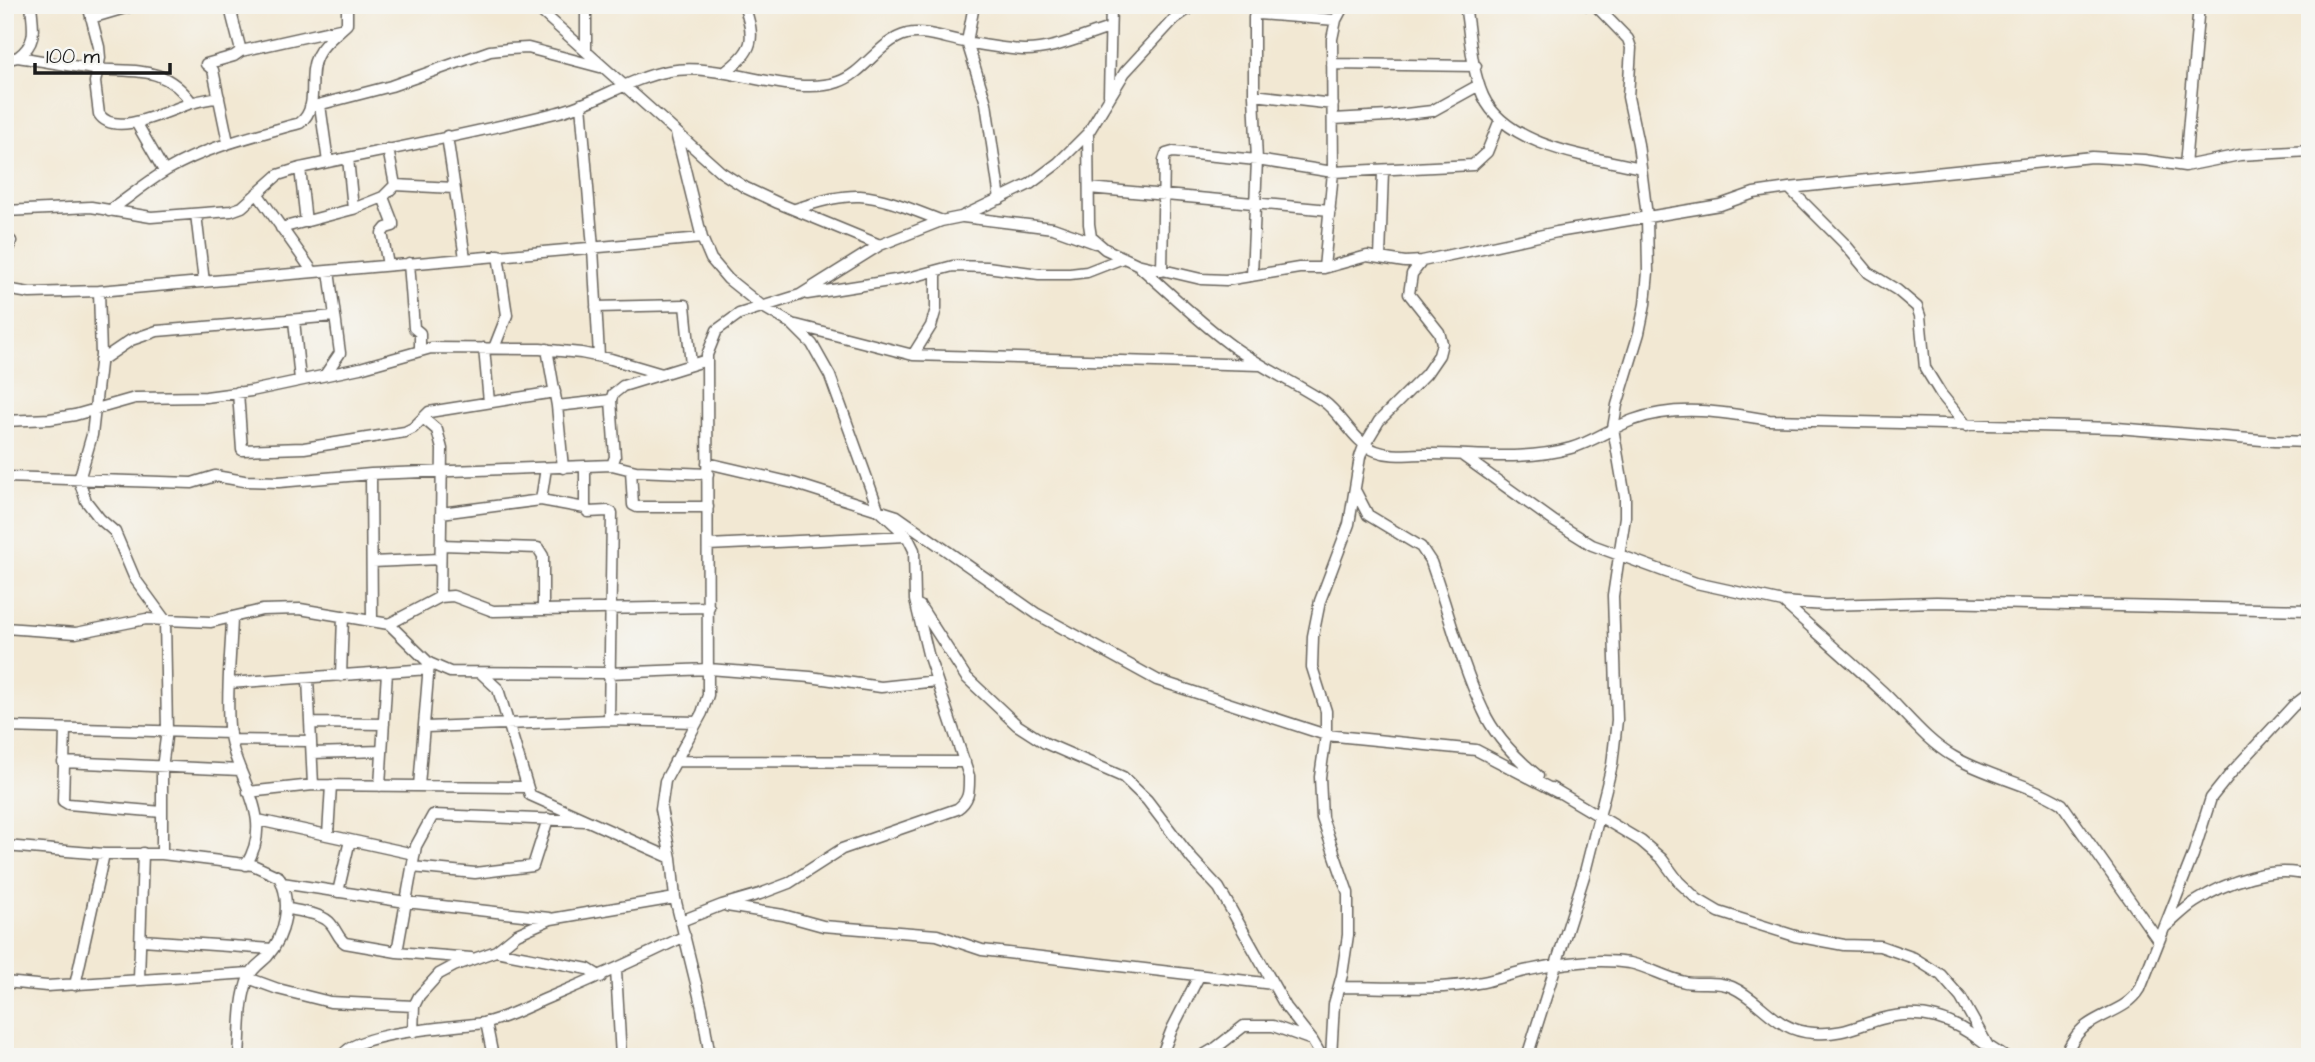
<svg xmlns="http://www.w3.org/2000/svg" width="2315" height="1062" font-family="'Architects Daughter',sans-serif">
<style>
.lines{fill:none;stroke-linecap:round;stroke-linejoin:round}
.minor-casing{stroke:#67635c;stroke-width:13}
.minor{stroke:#fff;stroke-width:10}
</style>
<rect width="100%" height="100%" fill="#f6f6f2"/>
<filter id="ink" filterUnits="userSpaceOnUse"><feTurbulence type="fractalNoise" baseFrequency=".0143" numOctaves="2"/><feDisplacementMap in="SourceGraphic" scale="14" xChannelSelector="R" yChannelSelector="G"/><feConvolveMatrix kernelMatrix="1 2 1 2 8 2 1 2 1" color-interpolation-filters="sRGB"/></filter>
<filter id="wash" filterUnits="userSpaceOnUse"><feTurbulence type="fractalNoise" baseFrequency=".00686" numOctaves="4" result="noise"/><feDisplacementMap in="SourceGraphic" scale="28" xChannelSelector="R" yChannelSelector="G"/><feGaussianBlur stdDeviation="1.57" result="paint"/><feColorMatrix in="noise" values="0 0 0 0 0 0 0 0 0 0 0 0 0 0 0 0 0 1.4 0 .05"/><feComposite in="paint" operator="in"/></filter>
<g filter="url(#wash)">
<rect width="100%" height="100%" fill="#f2e8d3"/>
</g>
<g filter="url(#ink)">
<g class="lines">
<g class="minor-casing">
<path id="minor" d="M88,5L99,47L100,58L95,82L99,114C115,139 170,109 192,103C200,100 210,99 219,97
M534,5L721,172L746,188L778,203L880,245
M974,5L967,42L986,103L1000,199
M1465,5C1470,34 1471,69 1483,96C1506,147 1592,157 1641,168
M1587,5H1618
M91,18L135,5
M241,51L340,29
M586,51V5
M18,57C38,42 33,28 31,5
M5,60L18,57C43,61 69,66 94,69C136,73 164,64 192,103
M1332,64L1476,66
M725,72C754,50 756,40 744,5
M1109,95L1111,5
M1254,95L1333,104
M581,104L593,248L599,356
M320,105L328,162
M310,107L391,86L490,51L509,49L528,48L600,67
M1333,119L1388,116L1432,111L1479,85
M137,124L164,171
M676,133L702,238L711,259L728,279L763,307L792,324L812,344L830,376L878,509L907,536L914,550L915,600L928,654L969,776C969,791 970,800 957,809L842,849L789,883L760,894L722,905L681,921
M1088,133L1089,224L1091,237L1105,249L1137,264L1201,279L1226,280L1299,268H1324L1367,256L1405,262L1422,261L1557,232L1720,205L1754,193L1789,188L2092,157L2144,160L2185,166L2240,155L2310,151
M447,136L465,258
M228,142L213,70L206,64L234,56L241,51L232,16L237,5
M388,149L395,185
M348,158L353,209
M2185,166L2199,5
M300,168L306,222
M1089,188L1330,210
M1789,188L1844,243L1869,273L1897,290L1917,307L1920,316L1925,368L1941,394L1967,426
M257,193L313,272
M383,197L393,223V226L386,228L382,233L388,265
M795,209C816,203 838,195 860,196C888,198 915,211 940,220
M5,211L91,207L151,217L231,211L242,207L278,175L300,168C385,150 471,134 555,113C595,104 629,78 669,71C723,61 789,98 838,82C865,73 879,41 907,34C925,30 947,39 965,42C984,45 1004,49 1023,50C1051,51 1083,36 1110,28
M109,211C128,198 147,182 167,170C208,146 254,136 300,123C321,106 306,77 317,56C323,43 337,34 347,24V5
M196,214L204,282
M963,217L1053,228L1095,243
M281,228L353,209L383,197L395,185L454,188
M5,236L11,241L5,260
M1380,258L1383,171
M409,263L414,328L420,333V351
M1140,267C1169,292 1197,320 1228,343C1258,366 1292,381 1323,401C1343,415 1353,442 1376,451C1392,457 1406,454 1423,454C1472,453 1522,462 1571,448C1593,442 1611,428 1633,420C1677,404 1724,412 1769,420L2117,428L2274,441L2310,442
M1324,268L1333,172L1332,39L1336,20L1344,5
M1162,271L1164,160L1166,154L1173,152L1257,160L1333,172L1473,165L1487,152L1500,120
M1252,276L1257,160L1254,95V17L1258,14L1336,20
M5,289L30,293L99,291L702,238
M99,291L101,355L92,435L79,480L86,501L100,519L115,532L135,579L165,620L167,730L162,768V854
M807,294L908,278L953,266L987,267L1039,274H1070L1087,272L1123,258
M596,307L685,305L691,365
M294,320L300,380
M796,325L913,355L1260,365
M484,348L489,402
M494,348L507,315L498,255
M547,349L557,406L563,468
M913,355L931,326L936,309V271
M100,361L131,340L157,331L335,316
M325,375L340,353L329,271
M238,392L242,450L304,448L405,432L413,428L429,412L555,392
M557,406L611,400
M423,418L437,430L442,449L440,597
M5,421L50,419L75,415L135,398L206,397L251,391L360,368L431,348L540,349L581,353L611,359L662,374
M1463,456L1555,522L1592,545L1696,583L1783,602L1825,605L1936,602L2310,610
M707,463L793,483L897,516L1037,614L1157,680L1326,735L1476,750L1557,792
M612,465L636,471L708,474
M631,470L633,505L637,507H708
M371,474L372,621
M5,477L192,483L215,476L244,481L279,482L371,474L612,465L615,457L611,400L613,394L623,386L707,360
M1356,492L1368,515L1421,547L1431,562C1448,610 1461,664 1483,710C1495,737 1516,758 1538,776
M541,500L546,468
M585,508V468
M441,513L541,500L585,508L588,512L608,511L612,513L609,720
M441,545L538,548L543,556V609
M708,545L907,536
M372,562L440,559
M1783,602C1816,632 1850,661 1883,692C1906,714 1926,741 1954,757C1989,777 2028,783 2062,804L2158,940
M920,606L966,677L1017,725L1045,743L1123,777L1147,800L1192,859L1219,888L1286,1007L1312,1040L1322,1057
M232,618C231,654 226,690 229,726C232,778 278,813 246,865
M389,624L440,597L453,596L493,611L709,607
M5,628L76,633L146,619L211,622L262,610L300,609L389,624L429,663L450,672L609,673L709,669L810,677L881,687L937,681
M482,674L498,689L530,795L671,858
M341,676L343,616
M308,678L313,785
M229,683L429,669
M310,723L384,724
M5,727L230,733
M426,727L609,720L697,722
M65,729L63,801L68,804L162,812
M232,740L311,741
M312,753L382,751
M675,761L965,762
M63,762L240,770
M380,786L387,672
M419,786L429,664
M1552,788L1641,841L1662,859L1679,882L1697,899L1719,912L1795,936L1844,945L1880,946L1914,958L1941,975L1961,998L1988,1046L2005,1057
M248,792L313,785L526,787
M258,820L414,854
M328,835L331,785
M5,846L104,854H162L253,865L279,877C292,902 286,935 267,957C261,963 252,968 249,977C239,1001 241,1031 239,1057
M412,867L475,873L533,866L548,819
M282,883L406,902L549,918
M338,892L350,840
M727,906L783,915L823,926L937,935L982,950L1273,984
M286,908C299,912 323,913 331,924C337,931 338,938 345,943L397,952L471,958
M2165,927C2175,919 2184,909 2195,902C2226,882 2273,864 2310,876
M142,940L273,949
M496,951L588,969L601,977
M397,952L416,846L433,815L586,821
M616,970L621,1057
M248,978L278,989L330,1002L414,1006
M139,979L143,853
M5,982L47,986L250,973
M75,985L104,854
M1339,987C1387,987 1436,991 1483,982C1498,979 1513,973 1529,970C1560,963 1598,958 1630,963C1649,967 1666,978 1685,982C1700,985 1717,980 1732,987C1763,1001 1775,1031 1814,1033C1843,1035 1856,1026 1881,1019C1922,1008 1953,1019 1985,1044
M486,1022L493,1057
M413,1032L414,1006L419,996L439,974L454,966L496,951L517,934L551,919L675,898
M342,1057C349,1032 457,1027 483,1023C504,1019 524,1008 543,1000C591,980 638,959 685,936
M710,1057L702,1008L675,898L671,858L661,809L665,781L702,713L708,695L707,355L717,330L739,314L800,295L880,245L941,221L961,217L1030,184L1058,163L1088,133L1125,72L1174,19L1194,5
M1161,1057L1172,1029L1199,976
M1200,1057L1217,1047L1244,1026H1273L1312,1040
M1331,1057L1334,1004L1342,975L1348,935V893L1322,818L1320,777L1326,735V711L1312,667L1313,636L1320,601L1349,524L1360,457L1364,446L1379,421L1426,374L1439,355L1442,343L1439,332L1409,294L1412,274L1422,261
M1527,1057L1584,876L1612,765L1617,720L1613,596L1625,517V497L1613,428L1617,405L1639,333L1645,304L1648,272L1647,216L1638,144L1628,97L1631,48L1628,39L1596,6
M2064,1057C2070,1045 2076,1033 2086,1026C2105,1012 2128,1009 2140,989L2193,855L2211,798L2231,773L2293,706L2310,693"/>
</g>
<use href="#minor" class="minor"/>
</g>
</g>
<rect width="2315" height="1062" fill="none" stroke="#f6f6f2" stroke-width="28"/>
<path d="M35 63v10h135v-10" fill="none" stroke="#1c1c1c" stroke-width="3.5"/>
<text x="46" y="63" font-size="21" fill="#1c1c1c" stroke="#f6f6f2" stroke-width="5" paint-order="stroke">100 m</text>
</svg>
